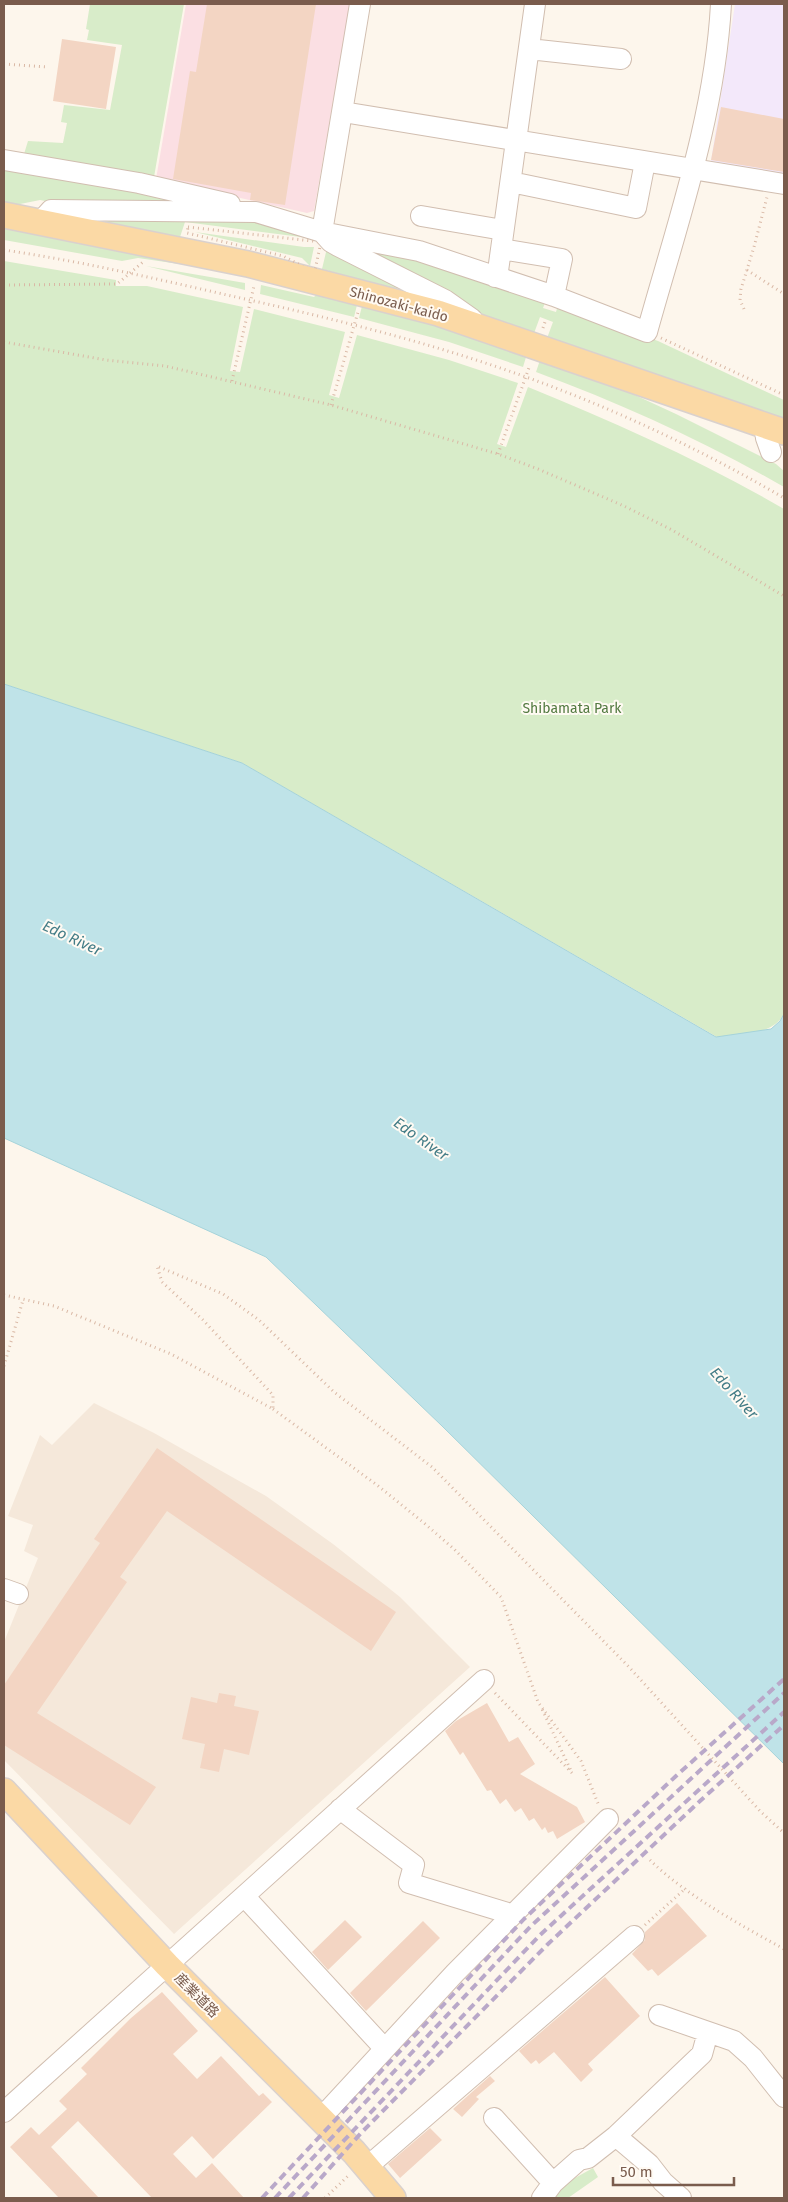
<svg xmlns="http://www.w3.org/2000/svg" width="788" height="2202" font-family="'Fira Sans','Noto Sans JP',sans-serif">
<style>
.residential{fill:#f5e8da}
.education{fill:#f3e8fa}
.medical{fill:#fbdfe3}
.green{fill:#d8ecc9}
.water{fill:#bfe3e8;stroke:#a5d3da}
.building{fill:#f3d5c3}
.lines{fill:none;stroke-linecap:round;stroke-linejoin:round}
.minor-casing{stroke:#d1beb0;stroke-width:22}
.major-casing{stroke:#dad1cd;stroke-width:28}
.path{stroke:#d9b8a5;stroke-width:3;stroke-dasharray:1 4;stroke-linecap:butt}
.minor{stroke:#fff;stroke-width:20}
.major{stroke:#fbd9a5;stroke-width:25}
.rail{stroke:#b9a8c9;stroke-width:4;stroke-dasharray:8 5;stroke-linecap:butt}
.labels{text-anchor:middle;stroke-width:4;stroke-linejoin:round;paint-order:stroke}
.street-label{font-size:14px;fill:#7a5c4d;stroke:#fffaf3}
.park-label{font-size:14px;fill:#537a41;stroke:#fffaf3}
.water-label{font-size:15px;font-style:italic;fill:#437c86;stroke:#fffaf3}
</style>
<rect width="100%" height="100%" fill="#fdf6ec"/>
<path class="residential" d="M94,1403L154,1433L266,1496L333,1544L400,1597L470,1667L174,1934L4,1760V1642L38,1558L24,1551L33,1525L8,1516L40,1435L52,1445Z"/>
<path class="education" d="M735,4H784V175L711,161Z"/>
<path class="medical" d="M186,4H350L314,211L307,213L156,179Z"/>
<path class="green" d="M90,4H184L154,177L24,154L28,141L63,143L67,123L61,122L64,105L110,110L122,45L87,40L89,30L86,29Z
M4,165L222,207L71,206L40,200L10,206L4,204Z
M66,217L260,218L309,238L185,222L180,237L176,239Z
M4,226L227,271L138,258L122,261L4,240Z
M195,232L304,247H314L310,266L302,258Z
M342,244L382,249L546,300L543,308L556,312L558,305L658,341L784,400V423L546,341L553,322L540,317L533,336L505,327L443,293Z
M327,248L427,298L322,269Z
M4,261L116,280V286H147L243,307L230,371L240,372L254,309L345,332L329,395L339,398L357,335L449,360L518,383L497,444L506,447L528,387C616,423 702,461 784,509V1014C772,1036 739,1034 717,1037L242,763L4,684Z
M146,266L245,283V290Z
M261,285L314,297L317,294L357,305L354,317L260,294Z
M362,306L371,309L373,307L527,354L523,367L449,342L359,318Z
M540,360L611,384L676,414L776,464L784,471V487C704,441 622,404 536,372Z
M593,2168L598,2177L568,2198H548L555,2189Z"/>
<path class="water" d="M4,684L242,763L716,1037L771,1029L780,1021L784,1014V1764L442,1426L266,1257L4,1138Z"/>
<path class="building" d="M207,4H316L285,205L250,200L251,193L173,179L190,71L196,72Z
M62,39L116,47L106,109L53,101Z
M721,107L784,119V172L711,160Z
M157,1448L396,1612L371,1651L167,1511L120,1577L127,1582L37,1713L156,1787L130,1825L4,1745V1685L100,1543L94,1539Z
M219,1693L236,1696L234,1706L259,1711L249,1755L224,1749L219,1772L200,1768L205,1744L182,1739L191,1697L217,1703Z
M487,1703L509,1742L518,1737L535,1764L520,1774L577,1807L585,1822L557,1839L553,1831L548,1833L545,1827L542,1830L534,1818L529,1821L521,1808L515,1812L506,1799L500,1804L491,1790L487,1791L463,1752L460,1755L445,1731L456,1721Z
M677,1903L707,1936L658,1976L652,1969L648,1971L632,1954L645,1940V1932Z
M345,1920L362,1937L328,1970L312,1952Z
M423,1921L440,1938L366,2011L350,1993Z
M605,1977L640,2016L588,2064L593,2070L581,2082L554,2052L539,2064L536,2060L531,2064L519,2051Z
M162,1992L198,2031L173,2054L197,2079L221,2056L259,2096L263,2093L272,2102L213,2159L192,2136L173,2154L196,2178L212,2163L244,2198H152L78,2121L51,2147L99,2198H59L10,2147L31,2127L39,2135L67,2109L59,2101L87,2074L81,2068L131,2018Z
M490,2076L495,2081L476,2097L479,2099L462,2117L453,2109Z
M430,2128L442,2140L400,2178L388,2164Z"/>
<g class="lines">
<g class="minor-casing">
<path id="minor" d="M360,4L322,232L331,242L338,246L445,300L472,319
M529,49L621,59
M343,112L784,184
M4,160L139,183L230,204
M511,182L636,208L645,162
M421,216L503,230
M41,221L51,210L256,212L322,232L419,251L554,296L647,332C677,224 715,116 721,4
M501,249L562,259L554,296
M495,277L498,271L535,4
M764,425L766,438L771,452
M4,1589L18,1594
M340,1809L414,1865L409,1883L511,1914
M244,1896L384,2048
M659,2015L734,2041L753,2058L784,2097
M4,2112L484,1680
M321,2118L455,1973L608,1819
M494,2118L553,2183L579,2160L588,2158L616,2136L649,2164L663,2182L681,2198
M616,2136L702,2054L708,2032
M367,2167L634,1936
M542,2198L553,2183"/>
</g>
<g class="major-casing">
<path id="major" d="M4,215L248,264L438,313L784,432
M4,1791L167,1965L354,2152L393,2198"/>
</g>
<path class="path" d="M4,64L47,67
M188,227L321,242L315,270L306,268L283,256L187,233Z
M4,250C79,261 153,278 227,295C327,317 429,342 526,377C615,409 702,450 784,498
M747,270L784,294
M4,285L117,284L143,262
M744,309L740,300L741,289L754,247L767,197
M543,328L546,319
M661,338L784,395
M4,342L106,360L165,366L331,405L498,454L538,469L624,506L672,530L784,596
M232,381L254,286
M331,405L358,312
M498,454L530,365
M4,1295L54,1306L171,1354L273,1409V1395L203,1320L162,1282L157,1266L223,1294L259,1320L334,1392L432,1467L629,1667L760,1811L784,1833
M4,1366L23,1300
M273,1409L377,1485L424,1523L454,1549L501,1597L538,1702L581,1761L599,1806
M495,1693L572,1773L542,1709
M650,1860C684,1894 742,1926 784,1949
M645,1925L686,1888
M325,2198L348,2176"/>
<use href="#minor" class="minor"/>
<use href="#major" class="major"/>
<path class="rail" d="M262,2198L524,1919L676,1776L784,1679
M275,2198L531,1926L784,1693
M289,2198L540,1935L784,1712
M303,2198L361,2133L548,1944L700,1801L784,1725"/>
</g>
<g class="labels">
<g class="street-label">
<text transform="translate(399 304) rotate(15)" y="5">Shinozaki-kaido</text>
<text transform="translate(197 1995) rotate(45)" y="5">産業道路</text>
</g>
<g class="park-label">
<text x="572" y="713">Shibamata Park</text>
</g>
<g class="water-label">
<text transform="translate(72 938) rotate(25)" y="5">Edo River</text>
<text transform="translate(421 1139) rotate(35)" y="5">Edo River</text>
<text transform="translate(734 1393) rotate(48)" y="5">Edo River</text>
</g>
</g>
<rect width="788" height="2202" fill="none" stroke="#7a5c4d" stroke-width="10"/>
<path d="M613 2177v8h121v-8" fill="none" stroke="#7a5c4d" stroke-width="2.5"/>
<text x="620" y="2177" font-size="15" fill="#7a5c4d" stroke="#fffaf3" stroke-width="4" paint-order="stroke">50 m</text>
</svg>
